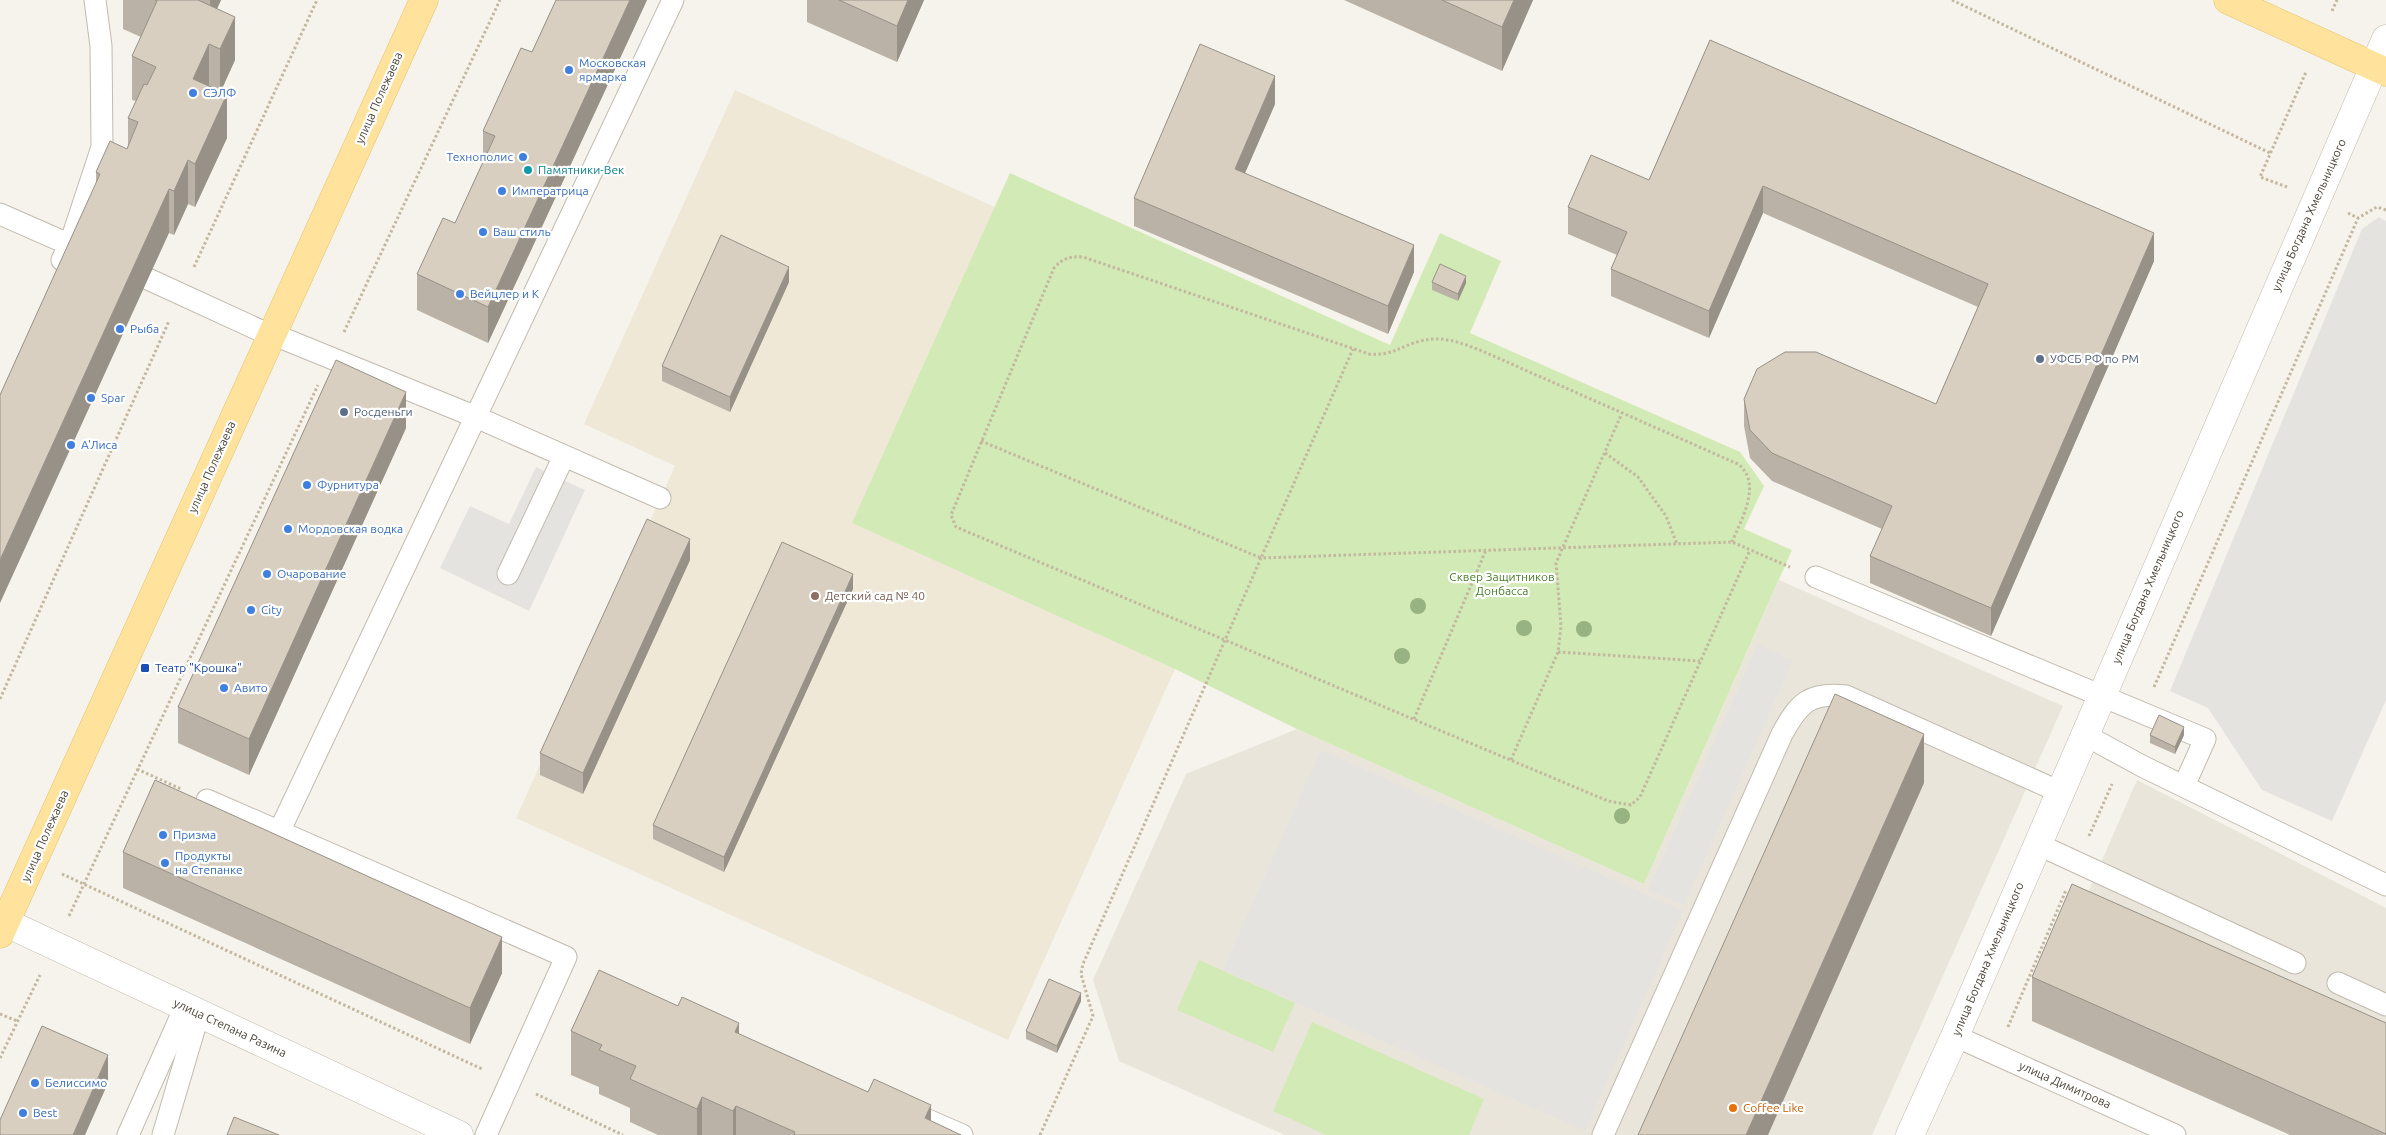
<svg xmlns="http://www.w3.org/2000/svg" width="2386" height="1135" font-family="Ubuntu,sans-serif">
<style>
.residential{fill:#eae5da}
.education{fill:#efe8d6}
.green{fill:#d2eab5}
.parking{fill:#e5e3e0}
.lines{fill:none;stroke-linecap:round;stroke-linejoin:round}
.service-casing{stroke:#c2bbae;stroke-width:23}
.minor-casing{stroke:#c2bbae;stroke-width:29}
.primary-casing{stroke:#e6c16a;stroke-width:29}
.path{stroke:#c4b79f;stroke-width:3;stroke-dasharray:2.5 2.5;stroke-linecap:butt}
.service{stroke:#fff;stroke-width:21}
.minor{stroke:#fff;stroke-width:28}
.primary{stroke:#ffe39c;stroke-width:28}
.tree{fill:#97b381}
.wall{fill:#bab2a6}
.shaded-wall{fill:#979187}
.building{fill:#d8cfc1;stroke:#979187}
.shop-dot{fill:#3f7fe0;stroke:#fff;stroke-width:2}
.culture-dot{fill:#0f9aa8;stroke:#fff;stroke-width:2}
.service-dot{fill:#5c6f8a;stroke:#fff;stroke-width:2}
.education-dot{fill:#8d6e63;stroke:#fff;stroke-width:2}
.transit-dot{fill:#1a4fb4;stroke:#fff;stroke-width:2}
.food-dot{fill:#e8710a;stroke:#fff;stroke-width:2}
.labels{text-anchor:middle;stroke-width:4.5;stroke-linejoin:round;paint-order:stroke}
.shop-label{font-size:12px;fill:#366cbe;stroke:#fff;text-anchor:start}
.street-label{font-size:12px;fill:#4b4439;stroke:#fff}
.culture-label{font-size:12px;fill:#0d838f;stroke:#fff;text-anchor:start}
.service-label{font-size:12px;fill:#4e5e75;stroke:#fff;text-anchor:start}
.park-label{font-size:12px;fill:#4a7f2a;stroke:#fff}
.education-label{font-size:12px;fill:#785e54;stroke:#fff;text-anchor:start}
.transit-label{font-size:12px;fill:#164399;stroke:#fff;text-anchor:start}
.food-label{font-size:12px;fill:#c56008;stroke:#fff;text-anchor:start}
</style>
<rect width="100%" height="100%" fill="#f6f3ec"/>
<path class="residential" d="M1779,580L2063,706L1872,1135H1285L1119,1061L1093,980L1186,774L1297,729L1644,884Z
M2137,780L2386,908V1135L2197,1093L2032,1021Z"/>
<path class="education" d="M735,90L995,207L853,523L1175,669L1008,1040L516,818L675,466L584,424Z"/>
<path class="green" d="M1010,173L1390,345L1440,233L1501,261L1470,333L1740,452L1764,486L1744,529L1792,550L1644,884L1297,729L1175,669L852,523Z
M1199,960L1295,1003L1273,1052L1177,1010Z
M1312,1022L1484,1099L1469,1135H1326L1273,1111Z"/>
<path class="parking" d="M2379,217L2386,221V700L2332,821L2262,790L2208,708L2170,691L2362,229Z
M536,467L585,490L529,611L440,568L470,506L509,524Z
M1758,644L1793,660L1684,905L1648,890Z
M1321,750L1683,911L1585,1131L1223,970Z"/>
<g class="lines">
<g class="service-casing">
<path id="service" d="M0,214L82,250
M62,260L70,244L102,147L101,46L95,0
M148,279L272,336
M272,334L476,417L660,498
M508,574L564,456
M1816,577L2205,739L2184,786
M2085,735L2142,766L2386,885
M207,800L566,957L486,1135
M279,832L673,0
M2037,844L2295,963
M2338,983L2386,1005
M1955,1036L2175,1135
M923,1118L962,1135
M128,1135L185,1007
M163,1135L199,1013
M1603,1135L1782,734C1799,703 1809,692 1846,696L2060,792"/>
</g>
<g class="minor-casing">
<path id="minor" d="M0,920L459,1135
M1910,1135L1955,1036L2386,39"/>
</g>
<g class="primary-casing">
<path id="primary" d="M2228,0L2386,72
M0,934L424,0"/>
</g>
<path class="path" d="M1952,0L2270,153
M2332,11L2337,0
M2287,187L2260,177L2306,72
M2348,213L2358,218L2377,207L2386,210
M194,267L317,0
M344,332L500,0
M981,441L1261,558L1353,349
M1605,453L1638,477L1666,516L1677,544
M1732,542C1741,520 1763,483 1738,464L1482,351C1462,343 1442,335 1421,341C1399,346 1394,356 1369,354L1083,257C1070,256 1063,258 1054,268L951,515L956,527L1608,801L1631,805L1640,797L1750,550
M1558,652L1700,661
M2154,687L2358,218
M0,699L169,321
M1414,719L1486,550
M1511,760L1558,652L1561,626L1556,563L1622,413
M137,769L181,789
M2089,836L2112,784
M62,874L482,1069
M69,916L318,385
M0,1014L17,1021
M2008,1027L2066,890
M0,1058L40,975
M536,1094L623,1135
M1040,1135L1093,1016L1081,974L1083,964L1261,558L1732,542L1790,567"/>
<use href="#service" class="service"/>
<use href="#minor" class="minor"/>
<use href="#primary" class="primary"/>
</g>
<g class="tree">
<circle cx="1418" cy="606" r="8"/>
<circle cx="1524" cy="628" r="8"/>
<circle cx="1584" cy="629" r="8"/>
<circle cx="1402" cy="656" r="8"/>
<circle cx="1622" cy="816" r="8"/>
</g>
<path class="wall" d="M123,0H221L217,9L235,60L221,91L227,138L195,207L188,204L174,235L169,233L96,184V172L127,149L128,145V118L136,101L132,100V56L141,37L123,29Z
M556,0H647L488,343L417,310V274L455,223L483,162V131L532,52Z
M807,0H924L897,62L807,22Z
M1344,0H1533L1502,71Z
M1710,40L2154,261L1991,636L1870,583V556L1882,529L1772,481L1750,458L1744,426V399L1936,404L1978,307L1763,213L1709,338L1611,296V269L1617,255L1568,234V207L1649,180Z
M1275,104L1245,173L1414,272L1388,334L1134,226V198Z
M789,282L730,412L662,381V366Z
M1432,282L1466,283L1458,301L1432,290Z
M406,428L249,775L178,743V707Z
M690,560L583,794L540,775V753Z
M853,589L724,872L653,839V825Z
M2150,735H2184L2175,754L2150,743Z
M123,852L502,973L470,1044L123,888Z
M2032,977L2386,1023V1135H2290L2032,1021Z
M1081,1001L1057,1053L1026,1039V1031Z
M678,1006L739,1034L961,1135H658L630,1122V1108L599,1094V1087L571,1075V1031Z"/>
<path class="shaded-wall" d="M210,0H221L210,24Z
M630,0H647L488,343V307Z
M908,0H924L897,62V26Z
M1514,0H1533L1502,71V27Z
M235,17V60L220,93V49Z
M209,44V88L193,79Z
M1275,76V104L1235,196V169Z
M227,94V138L195,207V164Z
M188,160V204L174,235V191Z
M1763,186V213L1709,338V311Z
M169,189V233L0,603V560Z
M2154,233V261L1991,636V608Z
M1414,245V272L1388,334V306Z
M789,267V282L730,412V397Z
M1466,276V283L1458,301V294Z
M406,392V428L249,775V739Z
M690,539V560L583,794V773Z
M853,574V589L724,872V857Z
M2184,727V735L2175,754V747Z
M1924,734V783L1768,1135H1746Z
M502,937V973L470,1044V1008Z
M1081,993V1001L1057,1053V1046Z
M739,1023V1067L735,1032Z
M108,1055V1083L85,1135H73Z
M702,1097V1135H697V1109Z
M931,1105V1135L925,1118Z
M736,1106V1135H733V1111Z"/>
<path class="building" d="M155,0H198L235,17L220,49L209,44L193,79L227,94L195,164L188,160L174,191L169,189L0,560V395L100,174L96,172L110,141L127,149L138,122L128,118L144,84L147,85L156,67L132,56L157,1Z
M556,0H630L488,307L417,274L443,218L455,223L495,136L483,131L521,48L532,52Z
M839,0H908L897,26Z
M1442,0H1514L1502,27Z
M1710,40L2154,233L1991,608L1870,556L1892,506L1772,453L1750,430L1744,399L1757,369L1785,352H1816L1936,404L1988,284L1763,186L1709,311L1611,269L1627,232L1568,207L1591,155L1649,180Z
M1200,44L1275,76L1235,169L1414,245L1388,306L1134,198Z
M721,235L789,267L730,397L662,366Z
M1440,264L1466,276L1458,294L1432,282Z
M336,360L406,392L249,739L178,707Z
M647,519L690,539L583,773L540,753Z
M782,542L853,574L724,857L653,825Z
M1835,694L1924,734L1746,1135H1638Z
M2159,715L2184,727L2175,747L2150,735Z
M155,780L502,937L470,1008L123,852Z
M2072,884L2386,1023V1134L2032,977Z
M599,970L678,1006L682,997L739,1023L735,1032L868,1092L874,1079L931,1105L925,1118L961,1135H794L795,1132L736,1106L733,1111L702,1097L697,1109L630,1079L636,1066L599,1050L602,1045L571,1031Z
M1049,979L1081,993L1057,1046L1026,1031Z
M42,1026L108,1055L73,1135H0V1120Z
M234,1117L279,1135H227Z"/>
<g class="shop-dot">
<circle cx="569" cy="70" r="5"/>
<circle cx="193" cy="93" r="5"/>
<circle cx="523" cy="157" r="5"/>
<circle cx="502" cy="191" r="5"/>
<circle cx="483" cy="232" r="5"/>
<circle cx="460" cy="294" r="5"/>
<circle cx="120" cy="329" r="5"/>
<circle cx="91" cy="398" r="5"/>
<circle cx="71" cy="445" r="5"/>
<circle cx="307" cy="485" r="5"/>
<circle cx="288" cy="529" r="5"/>
<circle cx="267" cy="574" r="5"/>
<circle cx="251" cy="610" r="5"/>
<circle cx="224" cy="688" r="5"/>
<circle cx="163" cy="835" r="5"/>
<circle cx="165" cy="863" r="5"/>
<circle cx="35" cy="1083" r="5"/>
<circle cx="23" cy="1113" r="5"/>
</g>
<circle class="culture-dot" cx="528" cy="170" r="5"/>
<g class="service-dot">
<circle cx="2040" cy="359" r="5"/>
<circle cx="344" cy="412" r="5"/>
</g>
<circle class="education-dot" cx="815" cy="596" r="5"/>
<rect class="transit-dot" x="140" y="663" width="10" height="10" rx="2.5"/>
<circle class="food-dot" cx="1733" cy="1108" r="5"/>
<g class="labels">
<g class="shop-label">
<text x="579" y="67">Московская<tspan x="579" dy="14">ярмарка</tspan></text>
<text x="203" y="97">СЭЛФ</text>
<text x="513" y="161" text-anchor="end">Технополис</text>
<text x="512" y="195">Императрица</text>
<text x="493" y="236">Ваш стиль</text>
<text x="470" y="298">Вейцлер и К</text>
<text x="130" y="333">Рыба</text>
<text x="101" y="402">Spar</text>
<text x="81" y="449">А'Лиса</text>
<text x="317" y="489">Фурнитура</text>
<text x="298" y="533">Мордовская водка</text>
<text x="277" y="578">Очарование</text>
<text x="261" y="614">City</text>
<text x="234" y="692">Авито</text>
<text x="173" y="839">Призма</text>
<text x="175" y="860">Продукты<tspan x="175" dy="14">на Степанке</tspan></text>
<text x="45" y="1087">Белиссимо</text>
<text x="33" y="1117">Best</text>
</g>
<g class="street-label">
<text transform="translate(379 98) rotate(-66)" y="4">улица Полежаева</text>
<text transform="translate(2309 215) rotate(-66)" y="4">улица Богдана Хмельницкого</text>
<text transform="translate(212 467) rotate(-66)" y="4">улица Полежаева</text>
<text transform="translate(2148 587) rotate(-67)" y="4">улица Богдана Хмельницкого</text>
<text transform="translate(45 836) rotate(-66)" y="4">улица Полежаева</text>
<text transform="translate(1988 959) rotate(-67)" y="4">улица Богдана Хмельницкого</text>
<text transform="translate(230 1028) rotate(25)" y="4">улица Степана Разина</text>
<text transform="translate(2065 1085) rotate(24)" y="4">улица Димитрова</text>
</g>
<g class="culture-label">
<text x="538" y="174">Памятники-Век</text>
</g>
<g class="service-label">
<text x="2050" y="363">УФСБ РФ по РМ</text>
<text x="354" y="416">Росденьги</text>
</g>
<g class="park-label">
<text x="1502" y="581">Сквер Защитников<tspan x="1502" dy="14">Донбасса</tspan></text>
</g>
<g class="education-label">
<text x="825" y="600">Детский сад № 40</text>
</g>
<g class="transit-label">
<text x="155" y="672">Театр "Крошка"</text>
</g>
<g class="food-label">
<text x="1743" y="1112">Coffee Like</text>
</g>
</g>
</svg>
